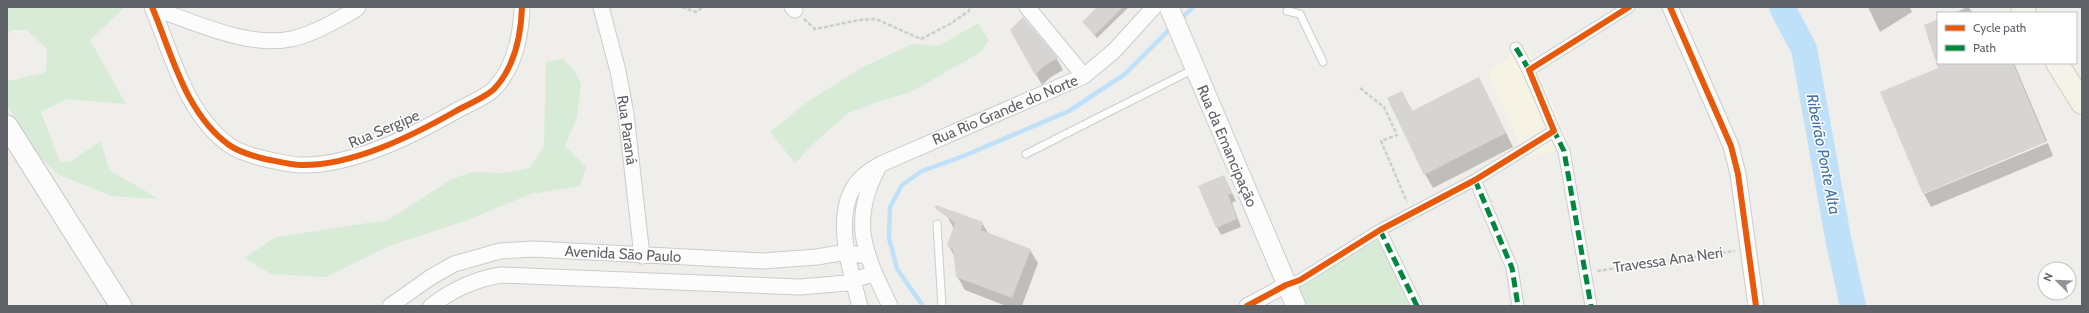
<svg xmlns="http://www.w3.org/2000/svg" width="2089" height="313" font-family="Cabin,sans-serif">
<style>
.commercial{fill:#f7f3e4}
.green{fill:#d8ebd6}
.shadow{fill:#0003}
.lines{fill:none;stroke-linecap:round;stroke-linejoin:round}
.stream{stroke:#bfe0f9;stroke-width:4.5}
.river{stroke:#bfe0f9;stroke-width:26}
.building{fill:#d6d5d3}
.service-casing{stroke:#cbcccc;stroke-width:9}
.pedestrian-casing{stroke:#cbcccc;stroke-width:13}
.minor-casing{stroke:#cbcccc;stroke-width:17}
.tertiary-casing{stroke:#cbcccc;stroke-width:21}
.secondary-casing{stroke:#cacacb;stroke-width:23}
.primary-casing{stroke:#d7ceb8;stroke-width:24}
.path{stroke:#cacfcc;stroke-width:2.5;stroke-dasharray:4 2;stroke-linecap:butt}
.service{stroke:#fdfcfc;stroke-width:7}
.pedestrian{stroke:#fdfcfc;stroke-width:11}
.minor{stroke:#fdfcfc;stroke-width:15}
.tertiary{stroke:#fdfcfc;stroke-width:19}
.secondary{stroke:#fdfcfc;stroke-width:21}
.primary{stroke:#f4f2e9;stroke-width:22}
.quiet{stroke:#00873e;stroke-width:5;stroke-dasharray:10 5;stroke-linecap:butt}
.cycleway-casing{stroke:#fff;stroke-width:8}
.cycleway{stroke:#e8590c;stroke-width:6}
.labels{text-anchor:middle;stroke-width:3;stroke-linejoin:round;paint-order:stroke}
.street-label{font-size:15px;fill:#5f6368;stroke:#fff}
.water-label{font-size:16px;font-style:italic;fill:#4174aa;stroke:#fff}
</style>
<rect width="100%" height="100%" fill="#efeeea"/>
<path class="commercial" d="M1527,47L1571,147L1526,158L1488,73L1514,53Z"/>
<path class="green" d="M7,7H125L90,40L126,104L67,99L41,112L60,162L71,161L101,141L109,170L159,199L111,196L59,175L36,154L7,105V80H13L46,72L47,49L27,30H12L7,35Z
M978,23L989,40L981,52L911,92L878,102L848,113L816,141L795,163L770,132L806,103L861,68L912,44L939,46Z
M563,59L574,70L581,84L577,117L565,146L586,167L580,186L531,194L462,222L389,246L326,277L271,274L244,258L276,237L388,220L452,179L472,172L502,173L530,168L544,146L546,62Z
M1380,238L1411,306H1301L1293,289L1335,261Z"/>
<path class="shadow" d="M1098,7H1129L1097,38L1083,22Z
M1868,7H1912L1910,8L1912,12L1880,32Z
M1968,7L1973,13H1954Z
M1938,20V63H2014L2047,141L1923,192L1939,68L1926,25Z
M1011,31L1057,59L1063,70L1051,77L1042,85Z
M1402,92L1413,112L1486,92L1513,147L1433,188L1425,174Z
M2048,143L2053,156L1931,207L1924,194Z
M1224,176L1236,201L1232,203L1241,227L1221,235L1217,227Z
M947,216L982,223L989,234L1030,250L1038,263L1022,306H1006L965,290L957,276L955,257L948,245L954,229Z"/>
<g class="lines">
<path class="stream" d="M1179,21L1193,7
M923,306L897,269L889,238L890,207L902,185L922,171L966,155L1069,111L1125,74L1172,27"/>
<path class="river" d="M1782,7L1804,49L1839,243L1853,306"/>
</g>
<path class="building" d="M1097,7H1123L1095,35L1082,22Z
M1023,17L1058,58L1044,66L1035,75L1010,30Z
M1938,19V59L1935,60L1924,25Z
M1936,63H2013L2046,142L1923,194L1880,92L1938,68Z
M1479,77L1506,133L1424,175L1387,98L1402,91L1412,111Z
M1224,175L1232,193L1228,195L1237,219L1216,228L1198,186Z
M936,205L983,222L981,230L1031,249L1012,298L956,277L953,250L947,245L955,223L935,208Z"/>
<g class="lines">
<g class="service-casing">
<path id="service" d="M1287,11L1300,14L1323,62
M1026,154L1194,69
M937,224L942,306"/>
</g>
<g class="pedestrian-casing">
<path id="pedestrian" d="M1516,48C1536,81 1546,117 1564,151L1591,306
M1529,70L1629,7
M1475,180L1512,268L1518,306
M1380,230L1417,306
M1286,285L1300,280L1380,230L1475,180L1554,131"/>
</g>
<g class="minor-casing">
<path id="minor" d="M152,7C172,54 185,113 229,145C239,152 253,156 265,159C277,161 289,165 301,165C352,166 412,136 456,111C466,105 487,97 495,88C515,66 521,36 522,7
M601,7L618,71L626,114L642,256
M792,7L795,10
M1027,7L1084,76
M1670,7L1731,146L1738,174L1756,306
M153,8C194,22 248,48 291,39C314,34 335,21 355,10L358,7
M878,168C849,223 865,254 890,306
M390,306L431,277L454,264L500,251L533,249L762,261L817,257L846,252L869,257
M431,306C452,290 475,279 501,275L800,287L847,283L874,273
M860,306C850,270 830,209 861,178C866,173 874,168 881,164L1084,76L1114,51L1154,7
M1247,306L1286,285"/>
</g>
<g class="tertiary-casing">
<path id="tertiary" d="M1169,7L1296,306"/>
</g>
<g class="secondary-casing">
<path id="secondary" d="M7,126L121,306"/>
</g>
<g class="primary-casing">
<path id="primary" d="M2022,7L2025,13
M2057,63L2082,103"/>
</g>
<path class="path" d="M682,7L696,12L703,7
M804,19L815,29L859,20L876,19L921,39L950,24L969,11L970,7
M1360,88L1384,107L1397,135L1381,141L1407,202
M1597,271L1735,251"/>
<use href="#service" class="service"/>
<use href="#pedestrian" class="pedestrian"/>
<use href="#minor" class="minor"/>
<use href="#tertiary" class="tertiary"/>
<use href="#secondary" class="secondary"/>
<use href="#primary" class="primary"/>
<path class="quiet" d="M1516,48L1531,73
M1553,129L1564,151L1591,306
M1475,180L1512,268L1518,306
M1380,230L1417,306"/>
<g class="cycleway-casing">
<path id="cycleway" d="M152,7C172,54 185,113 229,145C239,152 253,156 265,159C277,161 289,165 301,165C352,166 412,136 456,111C466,105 487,97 495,88C515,66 521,36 522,7
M1670,7L1731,146L1738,174L1756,306
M1247,306L1286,285L1300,280L1380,230L1475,180L1554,131L1529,70L1629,7"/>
</g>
<use href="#cycleway" class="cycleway"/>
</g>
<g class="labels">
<g class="street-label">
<text transform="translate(1005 110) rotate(-23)" y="5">Rua Rio Grande do Norte</text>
<text transform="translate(384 129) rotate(-23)" y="5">Rua Sergipe</text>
<text transform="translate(627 130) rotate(82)" y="5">Rua Paraná</text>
<text transform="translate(1227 146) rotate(67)" y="5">Rua da Emancipação</text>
<text transform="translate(623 254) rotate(3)" y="5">Avenida São Paulo</text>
<text transform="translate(1668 260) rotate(-8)" y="5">Travessa Ana Neri</text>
</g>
<g class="water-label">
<text transform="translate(1824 154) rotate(79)" y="6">Ribeirão Ponte Alta</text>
</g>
</g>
<rect width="2089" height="313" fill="none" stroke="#5f6368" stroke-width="16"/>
<rect x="1937" y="12" width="140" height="52" fill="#ffffff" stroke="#bfc1c3"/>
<rect x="1945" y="25" width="20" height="6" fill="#e8590c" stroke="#bfc1c3"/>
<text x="1973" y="32" font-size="12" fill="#5f6368">Cycle path</text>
<rect x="1945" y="45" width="20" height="6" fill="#00873e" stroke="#bfc1c3"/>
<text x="1973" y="52" font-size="12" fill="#5f6368">Path</text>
<g transform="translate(2057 281) rotate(293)"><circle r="19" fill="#ffffff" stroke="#bfc1c3"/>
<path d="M0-3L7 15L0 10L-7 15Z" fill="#919496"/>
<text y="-6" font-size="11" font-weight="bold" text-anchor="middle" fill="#5f6368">N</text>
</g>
</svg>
